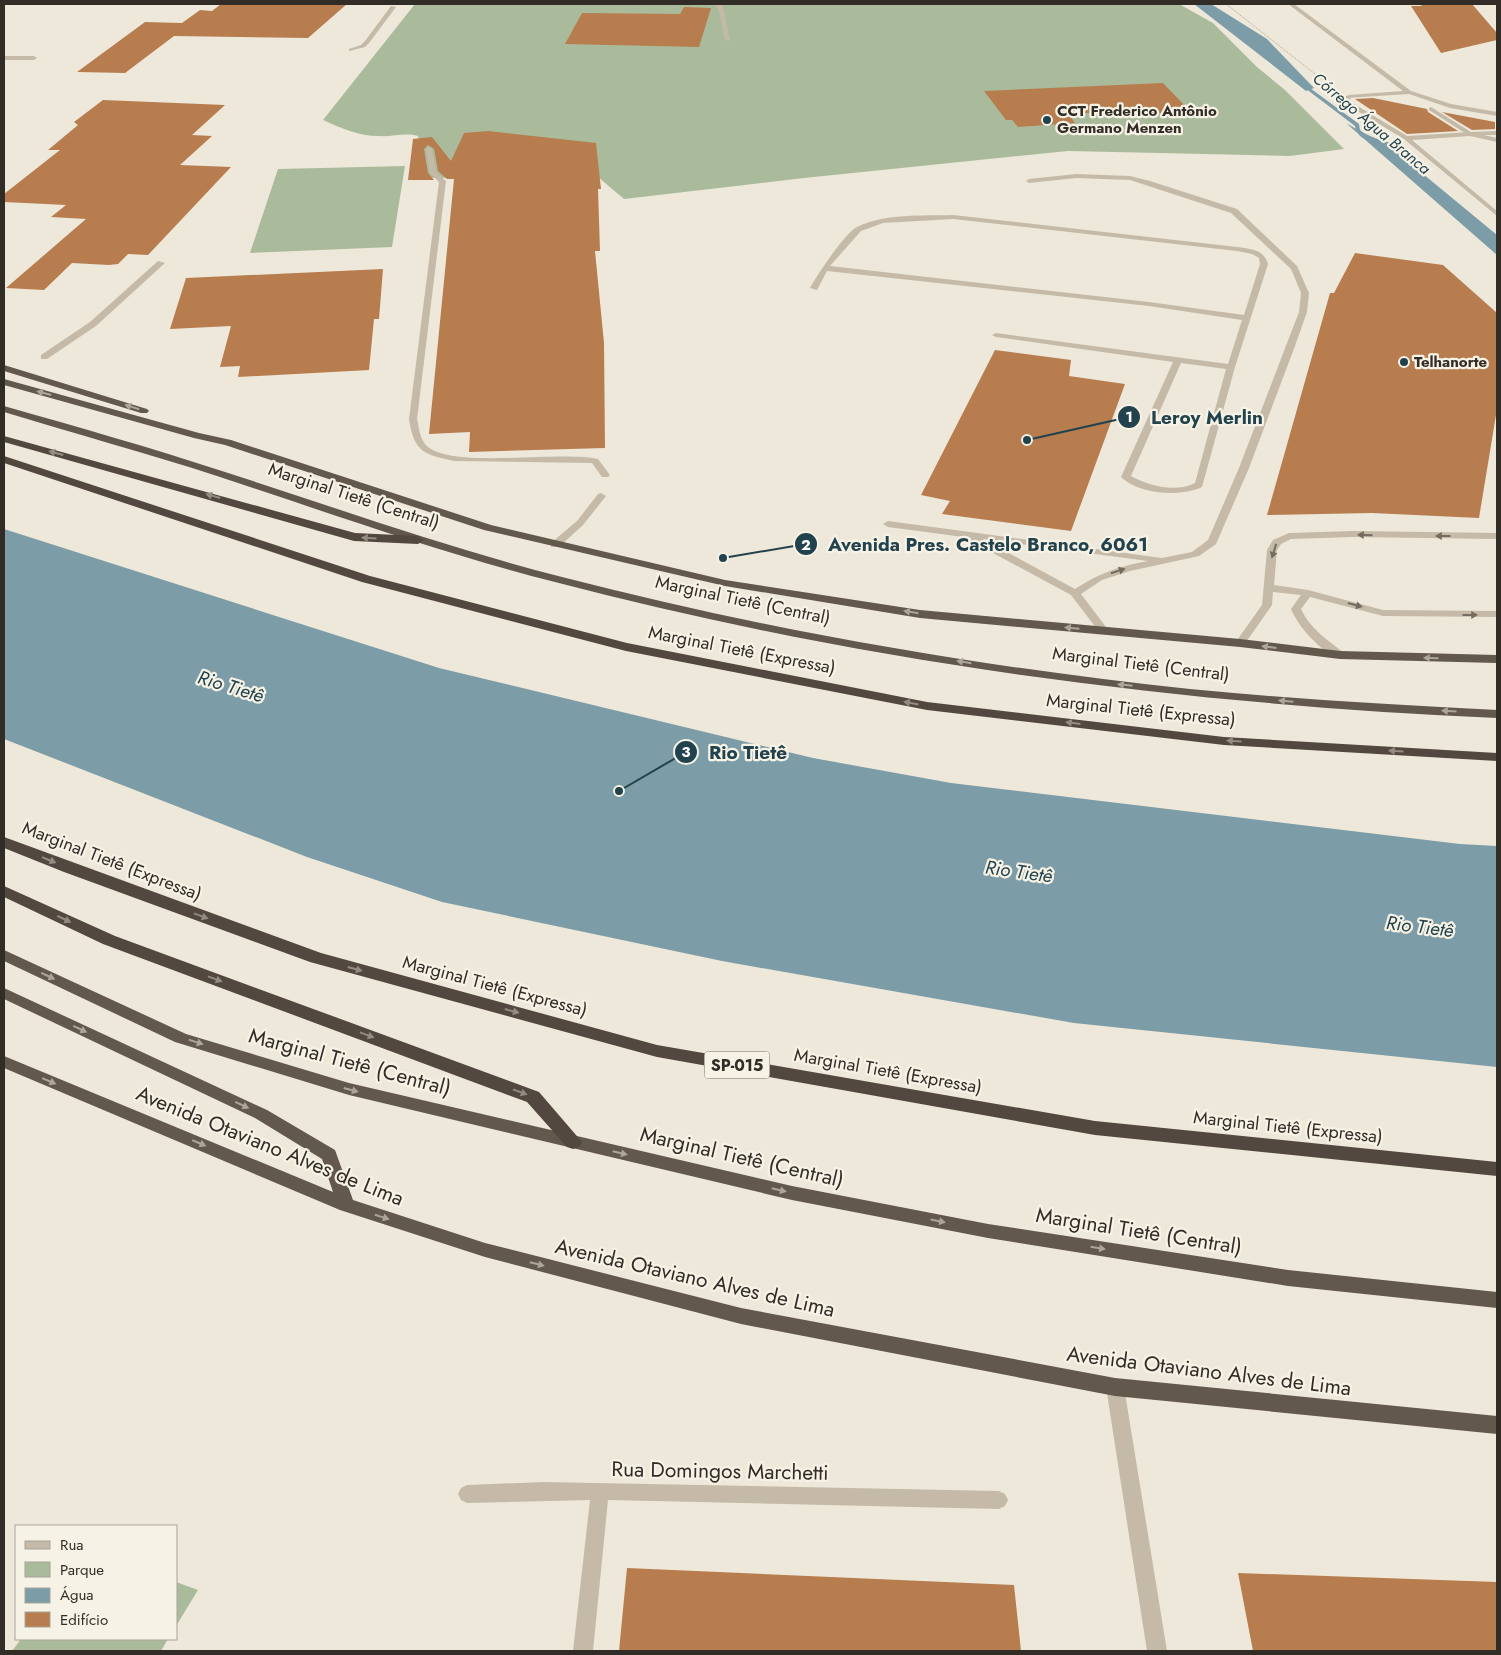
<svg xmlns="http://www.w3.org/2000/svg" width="1501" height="1655" font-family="Jost,sans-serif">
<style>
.green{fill:#aabb9c}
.water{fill:#7c9da7}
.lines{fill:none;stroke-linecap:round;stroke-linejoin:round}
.stream{fill:#7c9da7;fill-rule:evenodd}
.building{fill:#b77d4f}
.path{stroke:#b0a592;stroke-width:1;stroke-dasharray:1 1;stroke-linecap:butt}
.service{fill:#c4baa7;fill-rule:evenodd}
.minor{fill:#c4baa7;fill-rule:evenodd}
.trunk{fill:#62584c;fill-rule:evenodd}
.motorway{fill:#52483f;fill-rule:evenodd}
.oneway{fill:#aca598}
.oneway2{fill:#948c81}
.oneway3{fill:#746c61}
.poi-dot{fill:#22424e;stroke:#f6f2e5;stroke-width:2}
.labels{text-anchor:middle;stroke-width:4.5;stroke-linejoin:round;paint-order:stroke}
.far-poi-label{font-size:15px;font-weight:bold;fill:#322c27;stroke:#f6f2e5;text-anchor:start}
.far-water-label{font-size:16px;font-style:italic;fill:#22424e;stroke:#f6f2e5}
.shield{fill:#f6f2e5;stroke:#6d6760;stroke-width:1}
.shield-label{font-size:16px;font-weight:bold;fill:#322c27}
.street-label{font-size:18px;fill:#322c27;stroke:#f6f2e5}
.water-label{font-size:19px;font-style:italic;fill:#22424e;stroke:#f6f2e5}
.near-street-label{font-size:21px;fill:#322c27;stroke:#f6f2e5}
.leader{fill:none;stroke:#22424e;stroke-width:2}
.callout-dot{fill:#22424e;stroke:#f6f2e5;stroke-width:2}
.mark-label{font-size:15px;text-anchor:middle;font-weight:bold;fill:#fff}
.callout-label{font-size:19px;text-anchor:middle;font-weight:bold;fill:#22424e;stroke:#f6f2e5;stroke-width:4.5;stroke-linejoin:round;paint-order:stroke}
</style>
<rect width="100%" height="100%" fill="#eee8da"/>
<path class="green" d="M415,4H1179L1213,23L1257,67L1285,90L1344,149L1290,156L1068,151L804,178L624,199L598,177L411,178L419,141L418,136C405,132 393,137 379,136C358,136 341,128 323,120Z
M405,166L392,247L250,253L278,169Z
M176,1582L198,1590L176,1626Z
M21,1639H168L161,1651H12Z"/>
<path class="water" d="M1194,4H1211L1267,39L1314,88L1306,91Z
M1346,123C1363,133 1379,142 1398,144L1394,150L1497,235V255Z
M4,529L439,668L813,758L951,783L1460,844L1497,846V1067L1074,1023L722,961L442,902L307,857L4,739Z"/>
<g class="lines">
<path class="stream" d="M1299,80L1359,124L1360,130L1370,138V140C1362,140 1356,133 1355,126L1297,82Z"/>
</g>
<path class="building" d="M221,4H347L308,38L174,36L125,73L77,72L145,22L182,23L200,10L212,11Z
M1420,4H1472L1497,33V40L1441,53L1411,6H1422Z
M684,7L711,8L699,47L565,44L582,13L680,14Z
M1163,83L1192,113H1068L1075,123L1018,127L1012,120H1006L984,91Z
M1373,98L1427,109L1428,112L1458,131L1407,134L1355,99Z
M103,100L225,105L192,135L212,136L180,165L231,167L148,255L128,254L118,264L109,265L72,263L44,290L6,288L86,219L51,217L66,205L4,202V194L60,150H48L78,125L74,122Z
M1442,112L1495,122V129L1472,130Z
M488,131L596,143L601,189H598L600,251H595L604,343L605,448L469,452L470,432L429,434L454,179H447L438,171L434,149L428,145L424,149L428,173L434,180H408L413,139L432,137L451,161L464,133Z
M1355,253L1443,265L1497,313V409L1479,518L1372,513L1267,515L1330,293H1334Z
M383,269L379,319H374L369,370L238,377L240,366L220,367L231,326L170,329L186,278Z
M995,350L1071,360L1069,376L1125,384L1071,531L942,514L950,501L921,495Z
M627,1568L1014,1585L1021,1651H619Z
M1238,1573L1497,1582V1651H1253Z"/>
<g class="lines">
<path class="path" d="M1226,4L1333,88"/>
<path class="service" d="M712,4H719L723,6L730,41L725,40L718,7Z
M391,6L396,7L369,43L365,47L349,51V49L361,45L365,41Z
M4,56H34L37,58L34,60H4Z
M1346,96H1350L1351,102L1407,136L1470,132L1497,138V142L1470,136L1412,140L1497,211V216L1404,139L1346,104Z
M429,147L432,149L436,172L446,181L417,419C419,428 420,441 428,447C456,469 560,450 598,459L610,475L608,477H602L592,463L455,461C424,455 414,452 409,419L439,182L430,173L426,149Z
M1076,174L1130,176L1150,181L1237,209L1297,266L1309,293L1307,312L1295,346L1249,468L1216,544L1199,556L1130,571L1102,580L1081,594L1109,631L1104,634L1100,633L1071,595L971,541V538L888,527L883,524L888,521L1162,558L1192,552L1208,540L1239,468L1299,312L1301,293L1291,269L1231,213L1130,180L1076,178L1029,183L1026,181L1029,179ZM983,539L1148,561C1120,566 1099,573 1075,589Z
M953,215L1237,247C1250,249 1264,249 1268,264L1235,367L1202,487C1181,497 1139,495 1121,477L1173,362L996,337L992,335L996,333L1228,364L1242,320L1149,306L827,271L817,290L810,288C817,275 845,233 857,227C886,213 922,216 953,215ZM953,219L1237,251L1252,254L1259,258L1260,264L1244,315L1149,302L830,266L861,231L883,223ZM1181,363L1226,369L1195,483C1175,493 1150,486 1131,476Z
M158,261L165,263L96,326L47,359H41V355L90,322Z
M601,493L606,496L583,525L559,547H551V543L577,521L598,494Z
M1353,531L1497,533V539L1353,537L1291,539L1281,544L1277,550L1274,585L1308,590L1383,610L1497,611V617L1383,616L1310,597L1301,609C1310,629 1328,640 1344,653L1346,655L1340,658C1322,654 1297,625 1291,609L1301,595L1273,592L1272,605L1244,645H1236L1235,643L1262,605L1267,550L1273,540L1289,533Z
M544,1482L999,1491L1005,1494L1008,1500L1005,1506L999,1509L608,1500L593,1651H573L590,1500L467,1503L461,1500L458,1494L461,1488L467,1485Z"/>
<path class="minor" d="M1288,4H1294L1411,91L1451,104L1497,112V116L1450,108L1409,94L1346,98L1348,95L1403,91Z
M1431,107L1471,132L1497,131V135H1468L1429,110V108Z
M1115,1379L1121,1382L1124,1387L1167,1651H1147L1106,1387L1109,1382Z"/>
<path class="trunk" d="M4,365L147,409L149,411L147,413H141L4,371Z
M4,379L199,433L231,440L491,525L725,580L920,610L1240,639L1340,651L1497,655V663L1340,659L1240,647L920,618L725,586L484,530L225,445L194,438L4,385Z
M4,406C78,427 152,448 225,472C337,508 448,548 562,577C766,630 981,667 1190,689C1292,699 1395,705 1497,710V718C1180,704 863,663 555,582C441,553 329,513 217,476C147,453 75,434 4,412Z
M4,950L186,1034L349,1083L792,1186L988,1224L1288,1270L1497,1292V1308L1288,1286L988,1238L792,1200L349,1095L175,1042L4,961Z
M4,988L267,1110L335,1150L353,1200L485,1243L741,1308L1115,1378L1497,1416V1434L1115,1396L741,1324L485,1257L340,1210L4,1068V1056L333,1192L322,1159L255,1118L4,999Z"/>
<path class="motorway" d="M4,436L355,533L418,536L424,540L418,544L354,541L4,442Z
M4,456L370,576L627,643L927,702L1224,737L1497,753V761L1224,745L927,710L626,651L362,582L4,463Z
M4,837L321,953L657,1045L1095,1121L1497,1162V1176L1095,1135L657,1057L310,962L64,872L4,848Z
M4,886L115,936L539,1092L582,1142L579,1147L573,1149L567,1147L527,1102L103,944L4,897Z"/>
</g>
<defs><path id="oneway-solid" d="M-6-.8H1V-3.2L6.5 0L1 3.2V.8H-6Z" transform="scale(1.25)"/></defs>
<g class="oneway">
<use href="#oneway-solid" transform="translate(44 393) rotate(-165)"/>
<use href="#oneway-solid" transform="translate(132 407) rotate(-163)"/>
<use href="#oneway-solid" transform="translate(911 612) rotate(-171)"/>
<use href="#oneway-solid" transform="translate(1072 628) rotate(-175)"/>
<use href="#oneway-solid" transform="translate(1269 647) rotate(-173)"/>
<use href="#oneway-solid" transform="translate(1431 658) rotate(-178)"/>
<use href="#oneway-solid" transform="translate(964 662) rotate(-171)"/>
<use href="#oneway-solid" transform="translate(1125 685) rotate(-174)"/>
<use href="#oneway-solid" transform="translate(1286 701) rotate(-175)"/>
<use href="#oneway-solid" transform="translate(1449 711) rotate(-177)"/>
<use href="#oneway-solid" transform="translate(48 976) rotate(25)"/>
<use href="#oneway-solid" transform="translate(80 1029) rotate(25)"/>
<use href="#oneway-solid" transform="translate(196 1042) rotate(17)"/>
<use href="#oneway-solid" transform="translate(49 1081) rotate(23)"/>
<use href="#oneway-solid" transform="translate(351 1090) rotate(15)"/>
<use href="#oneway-solid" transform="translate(242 1105) rotate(25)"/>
<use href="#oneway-solid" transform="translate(199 1143) rotate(23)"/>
<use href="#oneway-solid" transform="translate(620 1153) rotate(13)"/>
<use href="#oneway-solid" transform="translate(779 1190) rotate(13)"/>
<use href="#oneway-solid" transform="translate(382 1217) rotate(18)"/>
<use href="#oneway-solid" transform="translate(938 1221) rotate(11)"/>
<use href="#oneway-solid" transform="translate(1098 1248) rotate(9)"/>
<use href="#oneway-solid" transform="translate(537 1264) rotate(14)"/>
</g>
<g class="oneway2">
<use href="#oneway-solid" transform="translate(56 453) rotate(-165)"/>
<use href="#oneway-solid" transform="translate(213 496) rotate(-164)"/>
<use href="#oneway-solid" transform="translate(369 538) rotate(-177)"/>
<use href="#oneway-solid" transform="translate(911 703) rotate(-169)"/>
<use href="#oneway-solid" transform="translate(1073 723) rotate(-173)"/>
<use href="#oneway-solid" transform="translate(1234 741) rotate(-177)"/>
<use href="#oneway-solid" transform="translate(1396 751) rotate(-177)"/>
<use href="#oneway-solid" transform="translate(49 860) rotate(22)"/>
<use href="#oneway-solid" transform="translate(201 916) rotate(20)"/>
<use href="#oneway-solid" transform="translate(64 919) rotate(25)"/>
<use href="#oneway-solid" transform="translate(355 969) rotate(15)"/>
<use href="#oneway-solid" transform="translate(215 979) rotate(20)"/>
<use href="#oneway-solid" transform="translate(512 1011) rotate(15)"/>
<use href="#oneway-solid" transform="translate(367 1035) rotate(20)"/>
<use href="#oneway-solid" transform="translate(520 1092) rotate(20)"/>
</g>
<g class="oneway3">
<use href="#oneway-solid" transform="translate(1365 535) rotate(-178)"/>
<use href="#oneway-solid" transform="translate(1443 536) rotate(180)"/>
<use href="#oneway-solid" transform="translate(1274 551) rotate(107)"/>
<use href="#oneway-solid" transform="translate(1118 571) rotate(-18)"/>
<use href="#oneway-solid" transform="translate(1355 605) rotate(15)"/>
<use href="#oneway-solid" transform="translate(1470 615)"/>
</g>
<g class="poi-dot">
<circle cx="1047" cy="120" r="5"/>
<circle cx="1404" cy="362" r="5"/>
</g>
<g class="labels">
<g class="far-poi-label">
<text x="1057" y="116">CCT Frederico Antônio<tspan x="1057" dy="17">Germano Menzen</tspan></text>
<text x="1414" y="367">Telhanorte</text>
</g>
<g class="far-water-label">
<text transform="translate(1372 123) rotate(40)" y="6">Córrego Água Branca</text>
</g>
<rect class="shield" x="704.5" y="1051.5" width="65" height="27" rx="4"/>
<g class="shield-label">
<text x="737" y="1071">SP-015</text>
</g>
<g class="street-label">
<text transform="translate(354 496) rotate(18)" y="6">Marginal Tietê (Central)</text>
<text transform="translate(743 600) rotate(12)" y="6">Marginal Tietê (Central)</text>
<text transform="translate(742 650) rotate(11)" y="6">Marginal Tietê (Expressa)</text>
<text transform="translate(1141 664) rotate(7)" y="6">Marginal Tietê (Central)</text>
<text transform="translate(1141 710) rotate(6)" y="6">Marginal Tietê (Expressa)</text>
<text transform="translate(112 861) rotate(21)" y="6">Marginal Tietê (Expressa)</text>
<text transform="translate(495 986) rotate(15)" y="6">Marginal Tietê (Expressa)</text>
<text transform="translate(888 1071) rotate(10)" y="6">Marginal Tietê (Expressa)</text>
<text transform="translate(1288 1127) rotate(6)" y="6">Marginal Tietê (Expressa)</text>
</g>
<g class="water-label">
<text transform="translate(231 686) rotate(17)" y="7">Rio Tietê</text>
<text transform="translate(1019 871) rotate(8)" y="7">Rio Tietê</text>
<text transform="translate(1420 926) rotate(7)" y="7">Rio Tietê</text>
</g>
<g class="near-street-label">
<text transform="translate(350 1062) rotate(15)" y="7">Marginal Tietê (Central)</text>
<text transform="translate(270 1146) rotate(22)" y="7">Avenida Otaviano Alves de Lima</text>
<text transform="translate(742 1157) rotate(13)" y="7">Marginal Tietê (Central)</text>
<text transform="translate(1139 1231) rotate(9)" y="7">Marginal Tietê (Central)</text>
<text transform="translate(695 1278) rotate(13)" y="7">Avenida Otaviano Alves de Lima</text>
<text transform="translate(1209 1371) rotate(7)" y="7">Avenida Otaviano Alves de Lima</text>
<text transform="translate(720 1471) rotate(1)" y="7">Rua Domingos Marchetti</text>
</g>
</g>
<path class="leader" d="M1027 440L1129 417M723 558L806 544M619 791L686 752"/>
<g class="callout-dot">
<circle cx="1027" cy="440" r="5"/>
<circle cx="723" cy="558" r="5"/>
<circle cx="619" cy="791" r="5"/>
<circle cx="1129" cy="417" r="12"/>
<circle cx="806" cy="544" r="12"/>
<circle cx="686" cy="752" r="12"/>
</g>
<g class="mark-label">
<text x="1129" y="422">1</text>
<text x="806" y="550">2</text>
<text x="686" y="757">3</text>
</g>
<g class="callout-label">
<text x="1207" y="424">Leroy Merlin</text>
<text x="988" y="551">Avenida Pres. Castelo Branco, 6061</text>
<text x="748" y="759">Rio Tietê</text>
</g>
<rect width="1501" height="1655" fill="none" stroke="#322c27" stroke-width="10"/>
<rect x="15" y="1525" width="162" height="115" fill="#f6f2e5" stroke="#a8a399"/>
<rect x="25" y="1541" width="25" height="8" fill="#c4baa7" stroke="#a8a399"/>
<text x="60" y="1550" font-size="15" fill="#322c27">Rua</text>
<rect x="25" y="1562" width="25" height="15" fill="#aabb9c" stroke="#a8a399"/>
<text x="60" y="1575" font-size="15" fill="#322c27">Parque</text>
<rect x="25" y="1588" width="25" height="15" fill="#7c9da7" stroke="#a8a399"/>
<text x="60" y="1600" font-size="15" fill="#322c27">Água</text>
<rect x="25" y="1612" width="25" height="15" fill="#b77d4f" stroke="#a8a399"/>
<text x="60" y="1625" font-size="15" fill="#322c27">Edifício</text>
</svg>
